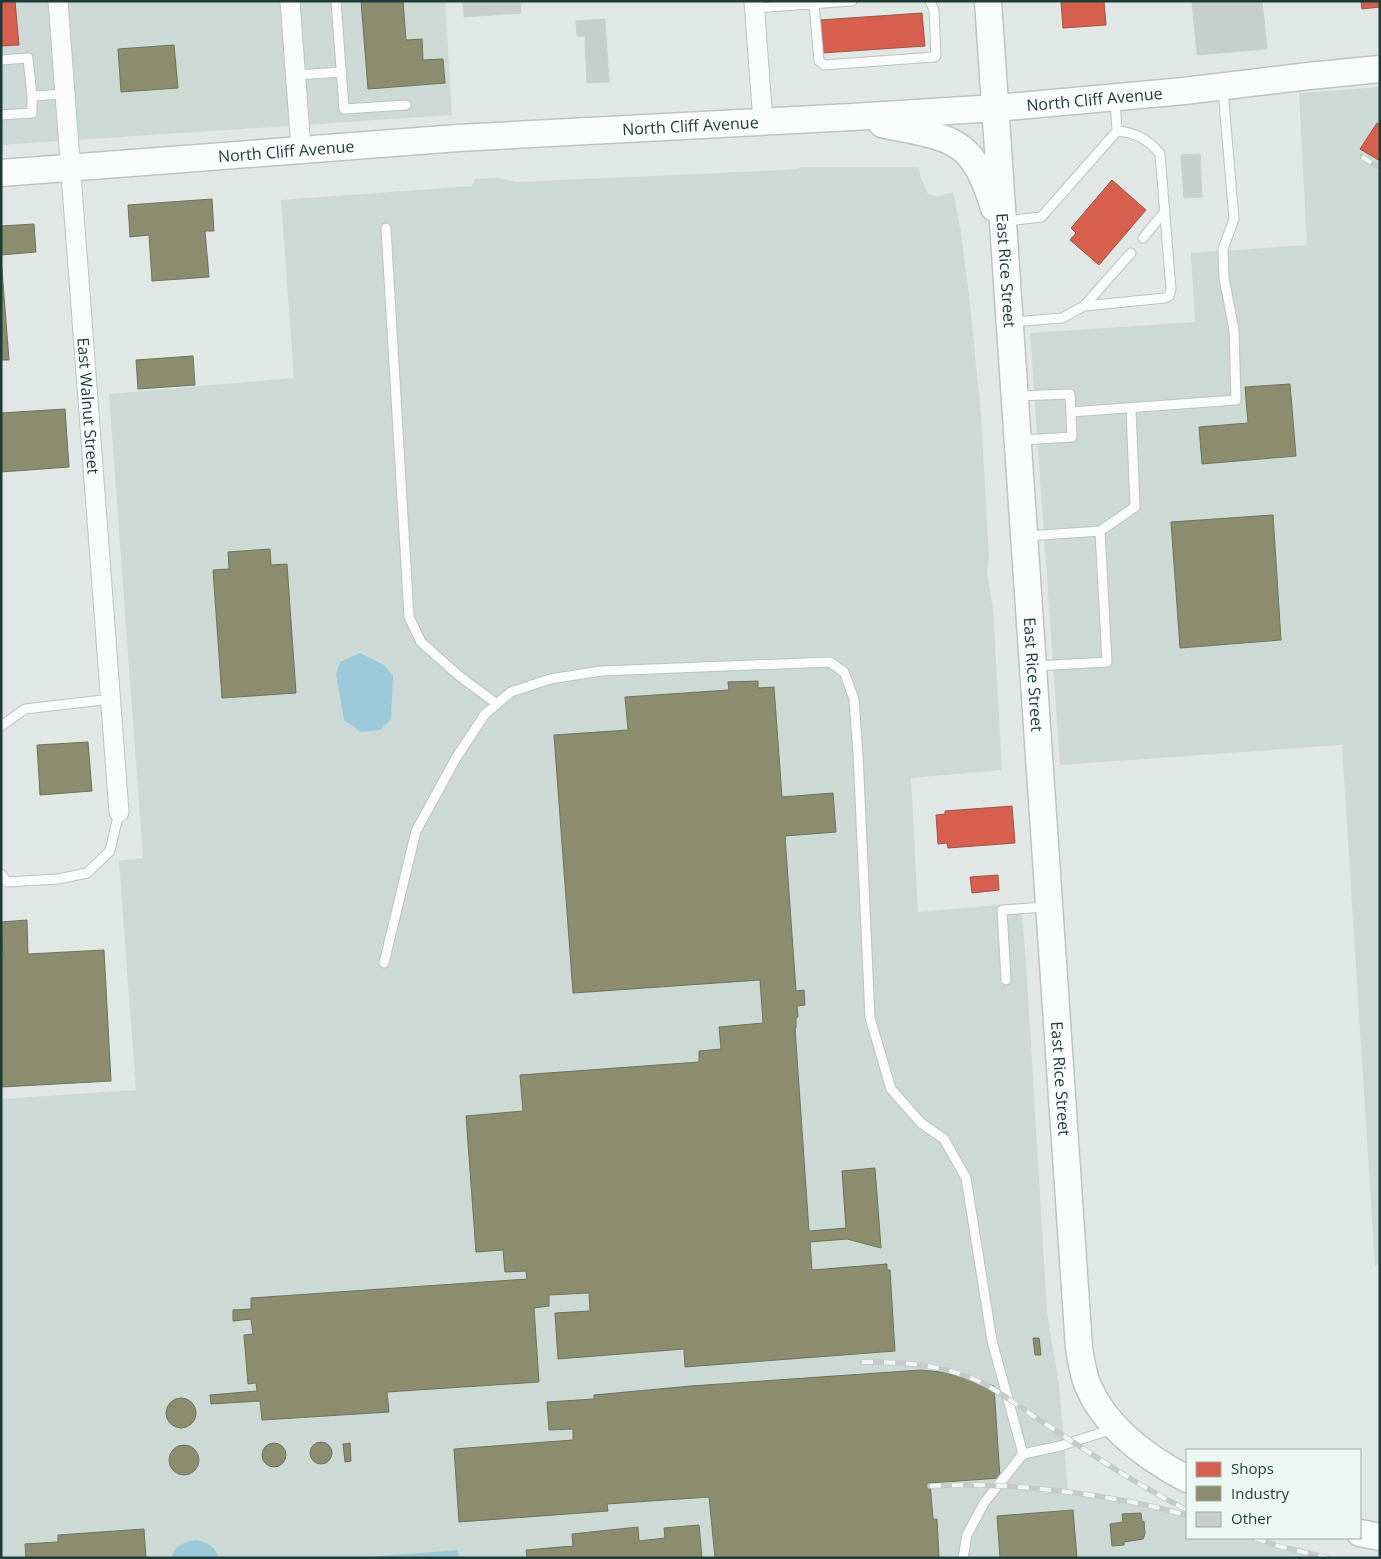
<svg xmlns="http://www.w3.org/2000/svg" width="1381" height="1559" font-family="'Open Sans',sans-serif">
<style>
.built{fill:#cdd9d5}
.water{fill:#9bc9da}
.shops{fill:#d6604d;stroke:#9e5546}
.industry{fill:#8c8c6e;stroke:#6b745e}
.building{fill:#c7cecc;stroke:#c9d0ce}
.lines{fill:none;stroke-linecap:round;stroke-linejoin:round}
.lane-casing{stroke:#bdc4c2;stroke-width:11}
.street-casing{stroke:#bdc4c2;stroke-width:21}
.secondary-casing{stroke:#bcc5c3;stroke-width:29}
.lane{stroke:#fafbfb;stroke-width:9}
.street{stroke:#fafbfb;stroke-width:19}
.secondary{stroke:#fafbfb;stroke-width:26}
.rail-casing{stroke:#c5cac9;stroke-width:5.5}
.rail{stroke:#edf7f3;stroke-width:4;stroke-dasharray:11;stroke-linecap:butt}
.labels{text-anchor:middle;stroke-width:5;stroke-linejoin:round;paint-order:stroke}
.street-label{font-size:16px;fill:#1d3b37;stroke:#edf7f3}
</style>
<rect width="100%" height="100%" fill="#e0e7e5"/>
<path class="built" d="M1,1H445L452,115L1,145Z
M1380,87V1265L1375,1266L1342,745L1060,765L1030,333L1195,322L1191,253L1307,245L1299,93Z
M801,167H919L921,179L928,194L937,197L953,192L961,233L970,304L981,415L989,558L987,571L993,610L1002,770L911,778L918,912L1021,903L1026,963L1047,1313L1059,1385L1068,1491L1136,1503L1187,1516V1538H1255L1278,1546L1328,1558H1V1099L136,1090L119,861L143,858L109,394L294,378L281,200L472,186L475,179L497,178L516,182L785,170L798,169Z"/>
<path class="water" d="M360,653L384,665L393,676L391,719L380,730L361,732L344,720L336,674L340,662Z
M196,1540C207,1542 214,1546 219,1558H171C175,1546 183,1542 196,1540Z
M458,1550L459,1558H356Z"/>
<path class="shops" d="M1,1H15L19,45L1,46Z
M1061,1H1104L1106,25L1063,28Z
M1361,1H1380V7L1362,9Z
M922,13L925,46L822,53L820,20Z
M1377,123L1380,125V161L1360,149Z
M1112,180L1146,210L1099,265L1070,240L1076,233L1071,228Z
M1012,806L1015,843L948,848L947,843L938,844L936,815L945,814V811Z
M998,875L999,890L972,893L970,877Z"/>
<path class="industry" d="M361,1H403L406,40L422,39L423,60L443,59L445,83L368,89Z
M174,45L178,88L121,92L118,49Z
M212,199L214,231H205L209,277L152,281L149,235L130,237L128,205Z
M34,224L36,252L1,255V226Z
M1,257L9,360H1Z
M193,356L195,385L138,389L136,360Z
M1290,384L1296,456L1202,464L1199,427L1248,423L1245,387Z
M65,409L69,467L1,472V413Z
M1273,515L1281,640L1180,648L1171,522Z
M270,549L271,565L287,564L296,693L222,698L213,570L229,569L228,552Z
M758,681V688L774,687L782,797L833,793L836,832L785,836L796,991L804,990L805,1005L797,1006L798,1017L796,1018V1028H795L809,1231L846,1228L842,1171L875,1168L881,1248L847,1239L810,1242L812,1270L887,1264V1270H890L895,1351L685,1367L684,1349L558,1359L555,1313L590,1311L589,1293L549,1295V1306L534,1308L539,1382L387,1392L389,1412L262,1420L260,1401L211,1404L210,1395L257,1391L256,1383L248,1384L244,1335L253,1334L251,1319L233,1321V1310L251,1309V1298L527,1279L526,1271L505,1272L503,1250L476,1252L466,1116L523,1111L520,1075L699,1062V1051L721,1049L719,1027L763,1023L760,980L573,993L554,735L628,730L625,697L729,690L728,682Z
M88,742L92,791L40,795L37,745Z
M27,920L28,954L104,950L111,1081L1,1087V956H3L1,922Z
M1033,1338H1039L1041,1355H1035Z
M921,1370L951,1373L994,1386L1000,1478L930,1483L933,1519H937L939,1558H715L709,1497L607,1504L608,1511L459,1522L454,1449L573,1440V1429L549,1430L547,1402L594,1399V1395L691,1386Z
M166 1413a15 15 0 1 1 30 0a15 15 0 1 1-30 0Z
M310 1453a11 11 0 1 1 22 0a11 11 0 1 1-22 0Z
M262 1455a12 12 0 1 1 24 0a12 12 0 1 1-24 0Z
M350,1443L351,1461L345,1462L343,1444Z
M169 1460a15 15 0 1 1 30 0a15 15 0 1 1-30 0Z
M1073,1510L1077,1558H1000L997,1516Z
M1141,1513L1142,1522L1144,1521L1145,1534L1143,1539L1124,1542V1545L1112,1546L1110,1524L1123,1522L1122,1514Z
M699,1525L702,1558H527L526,1550L573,1546L572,1534L638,1527L639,1541L665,1538L664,1528Z
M144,1529L146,1558H26L25,1544L58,1542V1535Z"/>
<path class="building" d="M463,1H520L521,13L464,17Z
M1192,1H1262L1267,49L1197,55Z
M605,19L609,82L587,83L585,36H577L576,21Z
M1200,154L1202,197L1184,198L1181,155Z"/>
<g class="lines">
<g class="lane-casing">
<path id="lane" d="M336,1L344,109L406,105
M814,4L819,61L824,65L934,57L936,56L934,10L930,1
M755,8L852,1
M1,60L28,58L32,96L65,94
M295,75L342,72
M1,115L32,113V96
M1006,221L1041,217L1044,214L1117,131L1115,99
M386,228L409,617L421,642L458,675L497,704
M1143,238L1165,211
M1084,306L1131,253
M1012,322L1062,318L1084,306L1165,298L1169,296L1171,289L1160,154C1149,140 1134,132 1117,131
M1016,396L1070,394L1072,437L1021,440
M1071,412L1236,400L1234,330L1224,278L1223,249L1234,219L1223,90
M1100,531L1135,507L1131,408
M1027,536L1100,531L1107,662L1036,666
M1,726L25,709L111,699
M1,874L7,882L58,879L87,873L110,851L119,812
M384,963L416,831L456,758L485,714L511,692L550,679L601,671L830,662L844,672L854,699L858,754L870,1018L891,1089L921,1123L944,1139L966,1178L992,1341L1023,1454
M1006,980L1002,910L1047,907
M963,1558L967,1535L984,1503L1023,1454L1060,1446L1113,1429"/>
</g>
<g class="street-casing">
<g id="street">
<path id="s1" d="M58,1L119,812"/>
<path d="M290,1L301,149"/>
<path d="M754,1L763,122"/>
</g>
</g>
<g class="secondary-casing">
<g id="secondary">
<path id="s2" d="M988,1L1079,1348C1081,1361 1083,1374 1088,1386C1106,1428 1147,1458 1187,1479"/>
<path d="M882,124C951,139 972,135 994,208"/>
<path id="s3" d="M1,173L458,138L852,117L996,108L1184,91L1309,76L1380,69"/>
<path d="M1360,1533L1380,1537"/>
</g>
</g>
<use href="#lane" class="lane"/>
<use href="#street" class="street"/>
<use href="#secondary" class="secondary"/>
<g class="rail-casing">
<path id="rail" d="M1362,157L1380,168
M862,1362C901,1362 941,1364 978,1381C1000,1391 1018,1406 1038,1419C1087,1451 1135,1484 1187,1510
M930,1486C982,1483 1032,1487 1083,1494C1118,1499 1152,1505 1185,1515
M1255,1538L1278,1546L1328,1558"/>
</g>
<use href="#rail" class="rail"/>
</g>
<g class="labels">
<g class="street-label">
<text dy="6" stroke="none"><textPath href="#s3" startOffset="1096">North Cliff Avenue</textPath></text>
<text dy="6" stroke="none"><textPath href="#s3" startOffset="691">North Cliff Avenue</textPath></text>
<text dy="6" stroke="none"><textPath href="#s3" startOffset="286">North Cliff Avenue</textPath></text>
<text dy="6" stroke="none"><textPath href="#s2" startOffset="270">East Rice Street</textPath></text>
<text dy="6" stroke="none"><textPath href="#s1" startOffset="406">East Walnut Street</textPath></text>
<text dy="6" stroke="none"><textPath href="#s2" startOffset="675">East Rice Street</textPath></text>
<text dy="6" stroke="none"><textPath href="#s2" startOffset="1080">East Rice Street</textPath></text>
</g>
</g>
<rect width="1381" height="1559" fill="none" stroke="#1d3b37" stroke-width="5"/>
<rect x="1186" y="1449" width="175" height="90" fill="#edf7f3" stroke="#9aaca8"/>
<rect x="1196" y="1462" width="25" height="15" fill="#d6604d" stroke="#9aaca8"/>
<text x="1231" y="1474" font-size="15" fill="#1d3b37">Shops</text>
<rect x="1196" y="1486" width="25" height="15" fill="#8c8c6e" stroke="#9aaca8"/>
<text x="1231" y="1499" font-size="15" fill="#1d3b37">Industry</text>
<rect x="1196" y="1512" width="25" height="15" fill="#c7cecc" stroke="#9aaca8"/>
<text x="1231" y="1524" font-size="15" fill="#1d3b37">Other</text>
</svg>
